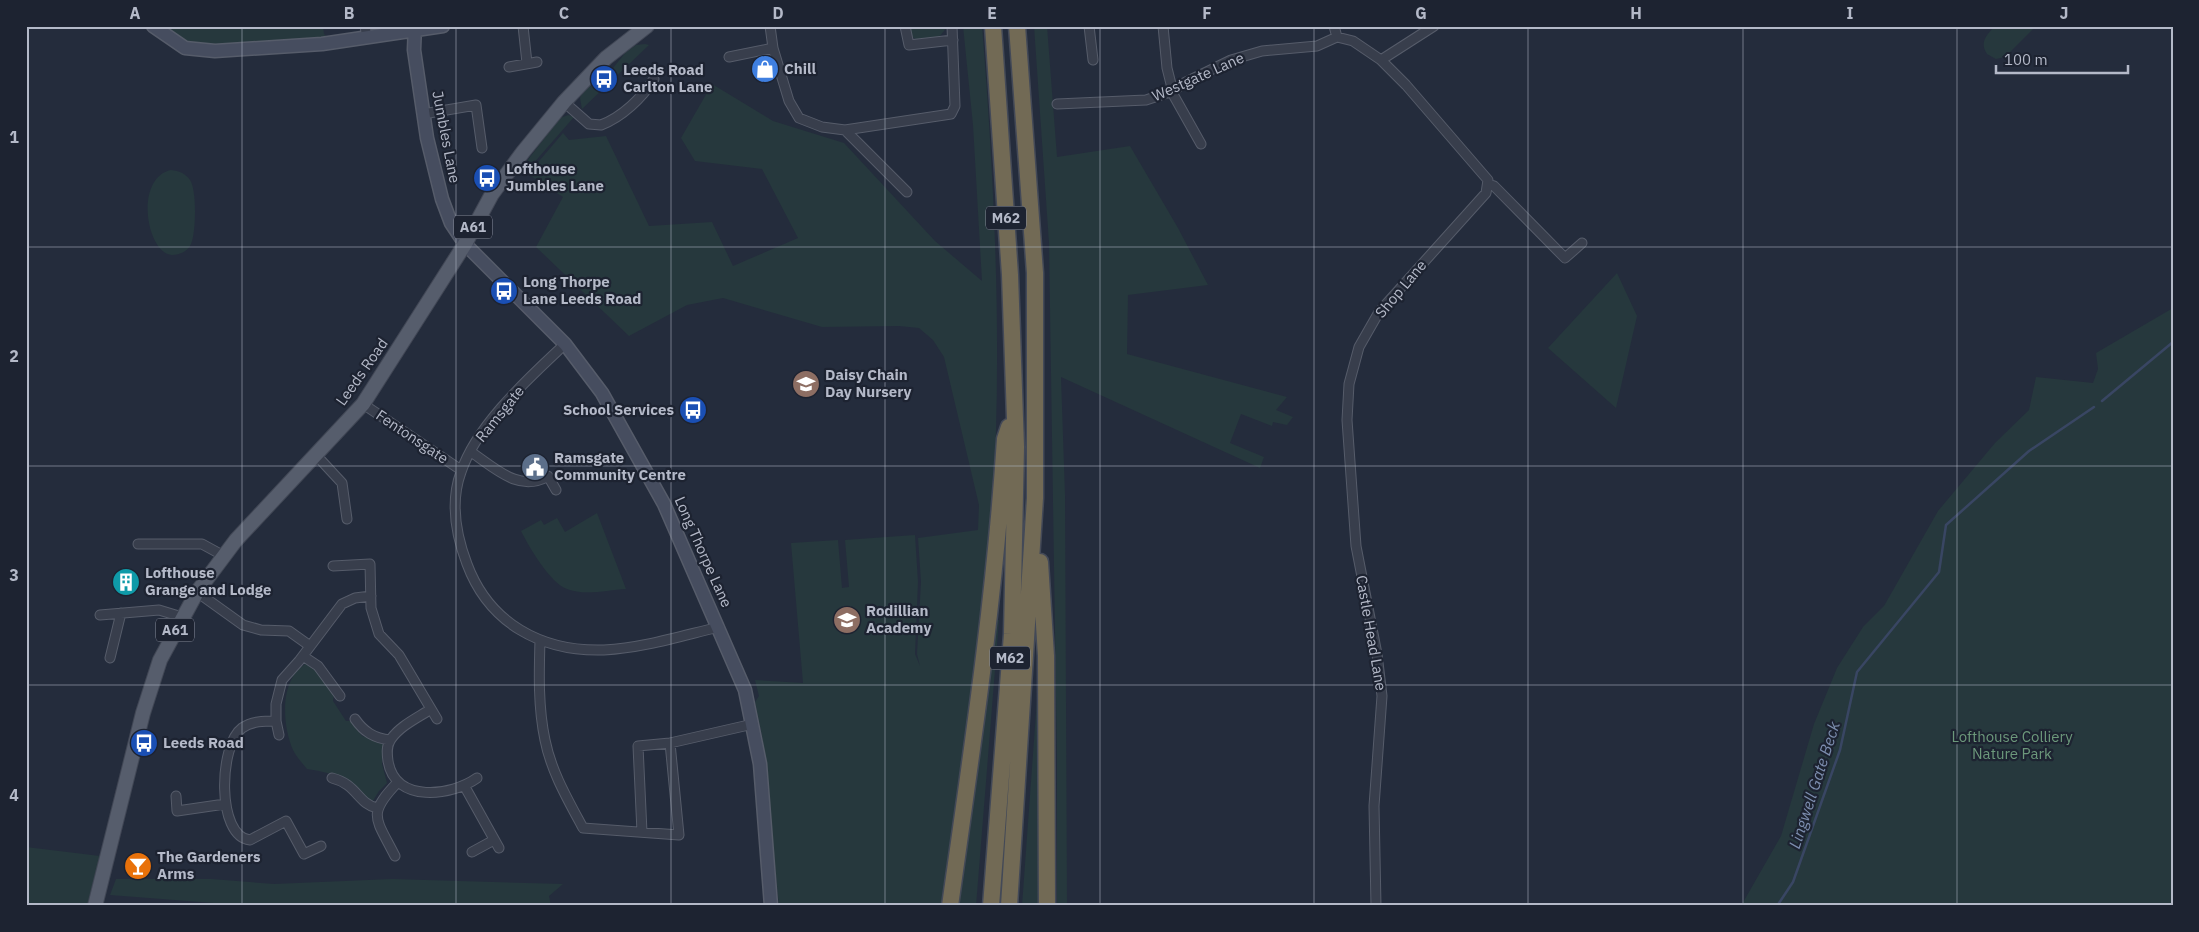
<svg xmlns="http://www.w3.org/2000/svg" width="2199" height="932" font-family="'IBM Plex Sans',sans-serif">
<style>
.green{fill:#26383d}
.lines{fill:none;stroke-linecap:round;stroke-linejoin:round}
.stream{stroke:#394663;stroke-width:2.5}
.street-casing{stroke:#565c6a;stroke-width:11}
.secondary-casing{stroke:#565c6a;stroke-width:15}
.primary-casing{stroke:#414755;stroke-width:16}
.highway-casing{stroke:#434957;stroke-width:19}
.street{stroke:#383e4c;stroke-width:9}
.secondary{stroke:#464d5f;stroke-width:12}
.primary{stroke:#565d6c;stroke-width:14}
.highway{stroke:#726a55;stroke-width:16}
.grid{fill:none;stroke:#b4b9c8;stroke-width:1;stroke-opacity:0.55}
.labels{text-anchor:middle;stroke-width:4.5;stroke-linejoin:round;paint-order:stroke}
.shield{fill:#1d2331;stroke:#878c9b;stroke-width:1}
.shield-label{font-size:14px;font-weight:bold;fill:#b4b9c8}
.poi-label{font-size:15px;font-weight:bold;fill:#b4b9c8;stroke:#1d2331;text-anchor:start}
.street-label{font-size:15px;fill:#b4b9c8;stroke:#1d2331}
.park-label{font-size:15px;fill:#6c987b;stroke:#1d2331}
.water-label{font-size:16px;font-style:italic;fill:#7c8dae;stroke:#1d2331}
.neatline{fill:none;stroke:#b4b9c8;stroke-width:2}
.grid-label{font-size:16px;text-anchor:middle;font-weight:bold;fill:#b4b9c8}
</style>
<rect width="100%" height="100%" fill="#242c3c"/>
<path class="green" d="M162,26H323L324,34L328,38L223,46L185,43Z
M908,26H948L939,37L917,40L911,36Z
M963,26H982C996,199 1004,382 989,554C978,671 957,789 941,906H779L762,736L755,702L759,696L755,680L803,683L791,543L838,540L842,588L849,587L845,540L915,535L918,582L915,654L920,666L917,654L921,582L918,538L978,530L979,505L944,357L933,340L919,328L899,326L822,327L723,298L687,305L629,336L536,247L563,197L528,174L563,133L569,140L606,136L649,226L712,222L733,266L798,238L762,169L695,161L681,138L712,84L773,121L844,143L935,241L982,281L973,125Z
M1034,26H1047L1057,157L1130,146L1178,228L1208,285L1128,295L1127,354L1287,397L1276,410L1293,417L1287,425L1273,422L1272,426L1241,414L1230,443L1264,457L1260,468L1061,377L1065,495L1067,906H1057V760L1049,243Z
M1995,26H2036L2005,57L1996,59L1987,54C1979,42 1987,35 1995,26Z
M645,44L649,45L582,109L580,98L583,92L613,68L626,52L636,45Z
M568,115L574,117L525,173L520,170L560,118Z
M171,170C179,171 185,173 190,180C197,190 196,233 191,244C188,251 180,255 172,255C146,253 134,178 171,170Z
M1617,273L1637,316L1616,408L1548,348Z
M2173,308V906H1741L1781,836L1814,724L1837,668L1863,627L1884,606L1938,511L1995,443L2029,410L2036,377L2093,383L2098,369L2096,353Z
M597,513L626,589C608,590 584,596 567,589C550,583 529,547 521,531L541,520L544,525L557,518L565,532Z
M997,620H999L976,906H957Z
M307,663L317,670L334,694L333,701L346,721H351L362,736L383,742L382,764L387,783L379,791L371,804C348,777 342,775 307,769C302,763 296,756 293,750C282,725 279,678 307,663Z
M1039,671V906H1022Z
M26,847L100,856L87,906H26Z
M116,879H211L274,884L392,879L563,884L549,896L551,906H252L110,895Z"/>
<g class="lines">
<path class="stream" d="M2102,401L2173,342
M1777,906L1793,882L1840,750L1857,672L1939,572L1946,525L2029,451L2094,407"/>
<g class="street-casing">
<path id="street" d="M365,26L367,38
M523,26L527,63
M770,26L773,48L789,101L799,118L822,127L845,130L951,114L955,106L952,26
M905,26L909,45L953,40
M1089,26L1093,60
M1163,26L1167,68L1174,96L1201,144
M1334,26L1337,37
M729,57L773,48
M1381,60L1434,26
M509,67L537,62
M564,102L589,124L601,125C622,117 642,98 654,79
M1057,104L1146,100L1173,91L1184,83L1231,60L1262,51L1317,46L1337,37L1353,41L1381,60L1406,85L1488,180L1486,193L1379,312L1359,347L1349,384L1347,420L1356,546L1377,654L1382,696L1374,806L1376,906
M423,114L476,105L482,148
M845,130L907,192
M1488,184L1494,186L1565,258L1582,243
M565,344C529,378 477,424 461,472C450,502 456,535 467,564C489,623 541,652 604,650C643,648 681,636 719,627
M363,404L461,470
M471,452C495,468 519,493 548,476L556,490
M317,456L342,483L347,519
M138,544H202L224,556
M333,566L370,564L371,608L379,634L399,655L437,719
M197,592L243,625L261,630L289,631L310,646
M100,615L159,610L182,617
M540,640C539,673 538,707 545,740C551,771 568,800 583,828L679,835L670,743
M303,656L318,666L340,696
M110,658L121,613
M431,709C417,718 400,726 391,739C386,746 387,754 388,761C395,804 452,796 477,778
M355,719C364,732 374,738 390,740
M276,721C264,721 252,721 242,728C219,745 216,836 250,840L286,821L304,854L321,846
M279,735L276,721V704L282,680L299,661L342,604L355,598L371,596
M332,778C357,784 358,804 377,808
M465,787L499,848
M176,796L177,811L225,804
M642,832L638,746L670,743L753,724
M472,852L494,840
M395,856C376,818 366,815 398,782"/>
</g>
<g class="secondary-casing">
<path id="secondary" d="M153,26L185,48L215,51L322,44L443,26
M415,26L414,50L427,138L442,199L451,223L465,244L565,344L602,393L664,504L745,690L760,764L771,906"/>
</g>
<g class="primary-casing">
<path id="primary" d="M95,906L143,713L160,660L197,592L236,540L363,404L465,244L492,194L523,152L564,102L606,58L647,26"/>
</g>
<g class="highway-casing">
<path id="highway" d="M1040,562L1046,656L1047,906
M950,906C972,750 995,596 1005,439L1009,427
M991,906L1012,634L1016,447L1010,275L993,26
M1009,906L1035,498V273L1017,26"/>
</g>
<use href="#street" class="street"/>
<use href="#secondary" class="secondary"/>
<use href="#primary" class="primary"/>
<use href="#highway" class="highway"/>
</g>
<path class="grid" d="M242,26V906M456,26V906M671,26V906M885,26V906M1100,26V906M1314,26V906M1528,26V906M1743,26V906M1957,26V906M26,247H2173M26,466H2173M26,685H2173"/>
<defs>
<g id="shop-disc" transform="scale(1.4375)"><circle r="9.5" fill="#3f7fe0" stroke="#1d2331"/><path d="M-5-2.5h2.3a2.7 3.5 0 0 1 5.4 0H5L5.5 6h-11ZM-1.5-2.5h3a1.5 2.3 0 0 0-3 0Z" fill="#fff"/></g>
<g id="bus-disc" transform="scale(1.4375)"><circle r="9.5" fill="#1a4fb4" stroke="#1d2331"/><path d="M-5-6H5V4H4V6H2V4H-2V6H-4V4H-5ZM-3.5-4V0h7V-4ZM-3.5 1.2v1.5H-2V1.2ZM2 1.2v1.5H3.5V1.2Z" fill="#fff"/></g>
<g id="school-disc" transform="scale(1.4375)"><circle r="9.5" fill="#8d6e63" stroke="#1d2331"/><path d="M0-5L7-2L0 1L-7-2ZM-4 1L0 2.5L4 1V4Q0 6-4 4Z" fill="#fff"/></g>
<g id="civic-disc" transform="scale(1.4375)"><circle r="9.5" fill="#5c6f8a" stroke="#1d2331"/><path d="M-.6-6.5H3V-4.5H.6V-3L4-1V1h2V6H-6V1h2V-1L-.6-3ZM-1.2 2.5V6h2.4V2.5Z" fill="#fff"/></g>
<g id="building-disc" transform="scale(1.4375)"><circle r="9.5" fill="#0f9aa8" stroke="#1d2331"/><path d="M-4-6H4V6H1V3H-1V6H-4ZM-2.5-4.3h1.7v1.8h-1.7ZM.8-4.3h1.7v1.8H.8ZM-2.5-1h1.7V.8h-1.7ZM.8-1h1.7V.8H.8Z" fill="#fff"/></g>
<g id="bar-disc" transform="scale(1.4375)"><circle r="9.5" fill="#e8710a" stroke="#1d2331"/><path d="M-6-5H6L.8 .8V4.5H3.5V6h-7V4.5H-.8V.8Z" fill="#fff"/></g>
</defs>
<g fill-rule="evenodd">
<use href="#shop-disc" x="765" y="69"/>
<use href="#bus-disc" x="604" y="79"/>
<use href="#bus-disc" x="487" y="178"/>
<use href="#bus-disc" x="504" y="291"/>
<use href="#school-disc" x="806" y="384"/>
<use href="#bus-disc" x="693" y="410"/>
<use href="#civic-disc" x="535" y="467"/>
<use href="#building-disc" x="126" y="582"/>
<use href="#school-disc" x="847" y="620"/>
<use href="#bus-disc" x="144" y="743"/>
<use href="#bar-disc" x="138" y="866"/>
</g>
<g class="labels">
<g class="shield">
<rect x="986" y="206.5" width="40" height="23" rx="4"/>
<rect x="454" y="215.5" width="38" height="23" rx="4"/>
<rect x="156" y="618.5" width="38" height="23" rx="4"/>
<rect x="990" y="646.5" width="40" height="23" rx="4"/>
</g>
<g class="shield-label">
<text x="1006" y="223">M62</text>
<text x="473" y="232">A61</text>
<text x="175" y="635">A61</text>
<text x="1010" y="663">M62</text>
</g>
<g class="poi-label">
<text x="784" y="74">Chill</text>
<text x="623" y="75">Leeds Road<tspan x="623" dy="17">Carlton Lane</tspan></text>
<text x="506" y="174">Lofthouse<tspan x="506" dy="17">Jumbles Lane</tspan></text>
<text x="523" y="287">Long Thorpe<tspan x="523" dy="17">Lane Leeds Road</tspan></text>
<text x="825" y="380">Daisy Chain<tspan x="825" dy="17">Day Nursery</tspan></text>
<text x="674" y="415" text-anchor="end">School Services</text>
<text x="554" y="463">Ramsgate<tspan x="554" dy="17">Community Centre</tspan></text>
<text x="145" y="578">Lofthouse<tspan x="145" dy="17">Grange and Lodge</tspan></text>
<text x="866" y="616">Rodillian<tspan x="866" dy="17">Academy</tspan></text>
<text x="163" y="748">Leeds Road</text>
<text x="157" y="862">The Gardeners<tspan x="157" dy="17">Arms</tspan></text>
</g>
<g class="street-label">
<text transform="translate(1198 77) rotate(-24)" y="5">Westgate Lane</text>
<text transform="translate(446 137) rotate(79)" y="5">Jumbles Lane</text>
<text transform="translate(1401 289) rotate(-50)" y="5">Shop Lane</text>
<text transform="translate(362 372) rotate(-55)" y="5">Leeds Road</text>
<text transform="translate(500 414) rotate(-51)" y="5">Ramsgate</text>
<text transform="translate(412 437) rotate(34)" y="5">Fentonsgate</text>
<text transform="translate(703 552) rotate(66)" y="5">Long Thorpe Lane</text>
<text transform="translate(1371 633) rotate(80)" y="5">Castle Head Lane</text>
</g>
<g class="park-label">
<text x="2012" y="742">Lofthouse Colliery<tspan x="2012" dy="17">Nature Park</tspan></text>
</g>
<g class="water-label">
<text transform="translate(1814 785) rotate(-72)" y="6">Lingwell Gate Beck</text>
</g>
</g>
<rect width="2199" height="932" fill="none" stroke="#1d2331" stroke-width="55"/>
<path d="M1996 65v8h132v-8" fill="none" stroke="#b4b9c8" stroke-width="2.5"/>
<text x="2004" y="65" font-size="15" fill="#b4b9c8" stroke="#1d2331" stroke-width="4" paint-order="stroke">100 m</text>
<rect x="28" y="28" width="2144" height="876" class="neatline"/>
<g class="grid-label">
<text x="135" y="19">A</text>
<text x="349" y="19">B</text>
<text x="564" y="19">C</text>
<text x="778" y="19">D</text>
<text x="992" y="19">E</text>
<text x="1207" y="19">F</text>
<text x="1421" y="19">G</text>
<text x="1636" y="19">H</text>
<text x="1850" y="19">I</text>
<text x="2064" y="19">J</text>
<text x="14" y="143">1</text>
<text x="14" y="362">2</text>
<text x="14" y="581">3</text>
<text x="14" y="801">4</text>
</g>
</svg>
